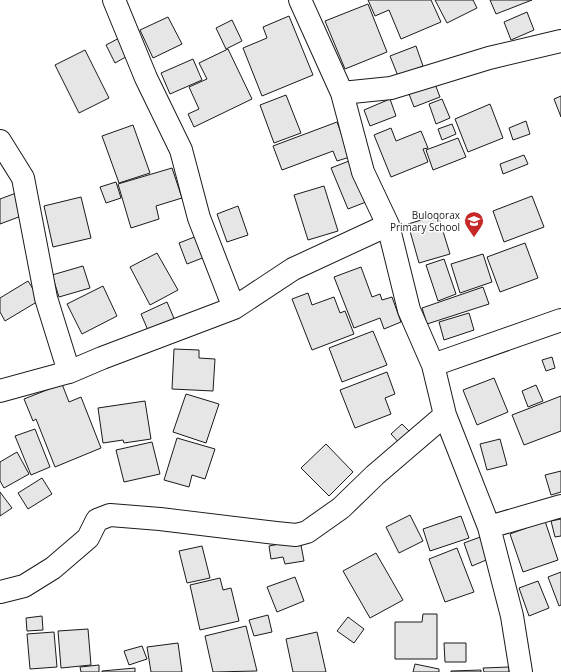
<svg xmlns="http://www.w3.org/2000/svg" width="561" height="672" font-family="'Open Sans',sans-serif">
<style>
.building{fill:#e6e6e6;stroke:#1a1a1a}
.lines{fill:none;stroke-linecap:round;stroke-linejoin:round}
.minor-casing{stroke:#1a1a1a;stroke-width:24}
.minor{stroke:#fff;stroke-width:22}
.labels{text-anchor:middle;stroke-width:3;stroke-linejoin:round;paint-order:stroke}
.poi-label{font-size:10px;fill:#1a1a1a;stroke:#fff;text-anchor:end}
</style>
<rect width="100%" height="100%" fill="#fff"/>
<path class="building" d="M368,0H431L441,22L401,39L389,10L375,16Z
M435,0H473L477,8L447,23Z
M490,0H532L496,14Z
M368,4L387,52L345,69L325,21Z
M527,12L534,30L511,40L504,22Z
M289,16L313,75L262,96L243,48L267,38L263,27Z
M168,17L182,44L153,58L140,30Z
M232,20L242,41L226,49L216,28Z
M123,36L131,54L115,63L106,45Z
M416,46L423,66L398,76L390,56Z
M228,49L252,99L194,127L188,114L199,109L189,87L207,79L199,63Z
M85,50L109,98L79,113L55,65Z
M193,59L202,80L170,94L161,73Z
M435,84L440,97L414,107L409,94Z
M286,95L301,133L274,143L260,105Z
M561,96V117L554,99Z
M390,99L396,116L370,126L364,110Z
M442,99L450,118L436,124L429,104Z
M490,104L503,138L468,152L455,119Z
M526,121L530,134L513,140L509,128Z
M337,122L350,157L337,161L333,151L282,170L273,146Z
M452,124L456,134L442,140L438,129Z
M133,125L150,173L119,183L102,136Z
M391,128L396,141L421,131L428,148L423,149L428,162L391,177L374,135Z
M458,138L466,157L433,170L426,150Z
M524,155L528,164L503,174L500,164Z
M349,161L366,202L348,209L331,168Z
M172,168L182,198L156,206L159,219L131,228L118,184Z
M116,182L121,198L106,203L100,187Z
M324,186L338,231L308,240L294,195Z
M16,193L24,215L0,224V199Z
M532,196L544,227L504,242L493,211Z
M81,197L91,238L53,247L44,206Z
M238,206L248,235L227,242L217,214Z
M438,215L450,254L419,263L408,224Z
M197,236L205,257L187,264L179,243Z
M525,243L538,278L500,292L487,257Z
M157,253L178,290L150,305L130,267Z
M483,254L492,282L460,293L451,264Z
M444,259L456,294L438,301L426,265Z
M83,266L90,288L59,297L52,275Z
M361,267L372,297L380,294L382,300L392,297L401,322L384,329L380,318L354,328L334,277Z
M28,281L40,300L5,321L0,312V298Z
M103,286L117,316L82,334L67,304Z
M483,287L489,304L427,324L422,308Z
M308,293L312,305L334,297L340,313L345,311L354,334L312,350L292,299Z
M167,302L176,323L150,335L141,314Z
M469,313L474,330L444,340L439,322Z
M373,331L387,365L342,382L329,348Z
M174,349L199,350V358L215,359L213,391L172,389Z
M552,357L555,368L546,371L542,360Z
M387,372L395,394L385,398L391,414L355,428L340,390Z
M494,378L508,412L477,425L463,390Z
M62,384L69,402L81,397L101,448L55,467L36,419L33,421L24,399Z
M536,385L543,401L528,407L522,391Z
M186,394L219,404L206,443L173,432Z
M561,396V431L524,445L512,415Z
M145,401L151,439L124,443L123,440L103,443L98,408Z
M402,424L413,435L402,446L391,434Z
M35,429L50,467L31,475L15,436Z
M177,438L215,449L205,479L192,475L189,487L164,480Z
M500,439L507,465L487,470L480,444Z
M152,442L160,474L124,482L116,450Z
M326,444L353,472L329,496L301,468Z
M17,452L29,474L4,488L0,481V462Z
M561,471V492L551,495L545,475Z
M42,478L52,494L28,509L18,493Z
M0,492L12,508L0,516Z
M410,515L423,541L399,553L386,527Z
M461,516L469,538L430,551L423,529Z
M561,519V536L555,537L551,521Z
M545,521L558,560L523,572L510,534Z
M483,536L491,558L472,566L464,543Z
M300,540L304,561L285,564L283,557L271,559L269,546Z
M202,546L210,578L187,583L179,551Z
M457,548L474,592L445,602L429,559Z
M376,553L403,600L370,618L343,571Z
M561,572V605L559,606L548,577Z
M295,577L304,601L277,612L267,587Z
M220,578L223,590L231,588L239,621L200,630L190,585Z
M538,581L549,608L529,616L519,588Z
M423,614H437V659H395V622H422Z
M268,615L272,632L254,636L249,620Z
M42,616L43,630L27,631L26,618Z
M348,617L364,629L354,643L337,631Z
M246,626L257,671L213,672L205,636Z
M88,629L91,665L61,668L58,631Z
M54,632L57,667L30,669L27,634Z
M317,632L326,672H293L286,639Z
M178,643L182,672H151L147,647Z
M444,643H466V662H445Z
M142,646L147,659L129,665L124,651Z
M415,664L439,669V672H413Z
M99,665V672H81L80,667Z
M509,667V672H484L483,668Z
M135,668V672H102V671Z
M481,670V672H451V671Z"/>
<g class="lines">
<g class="minor-casing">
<path id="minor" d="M114,0L146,78L181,150L199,218L234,308
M300,0L342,93L363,172L388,225L409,310L433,365L445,415L489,527L512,616L521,672
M342,93L391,88L489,58L561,41
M0,141L23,178L46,298L69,372
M433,365L561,320
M0,391L69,372L102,358L234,308L293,269L388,225
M489,527L561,506
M0,592L24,586L53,568L88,538L97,520L110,515L160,519L276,533L296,535L307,532L341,508L375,475L445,415"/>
</g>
<use href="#minor" class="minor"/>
</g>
<defs>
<g id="school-pin" transform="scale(1)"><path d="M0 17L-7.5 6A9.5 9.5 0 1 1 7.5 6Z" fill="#c62828" stroke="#fff"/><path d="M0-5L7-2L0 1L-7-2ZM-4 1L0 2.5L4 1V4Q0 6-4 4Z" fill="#fff"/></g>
</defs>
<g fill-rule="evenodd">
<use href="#school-pin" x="474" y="221"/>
</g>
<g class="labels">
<g class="poi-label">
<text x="460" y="219">Buloqorax<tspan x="460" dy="12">Primary School</tspan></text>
</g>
</g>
</svg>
